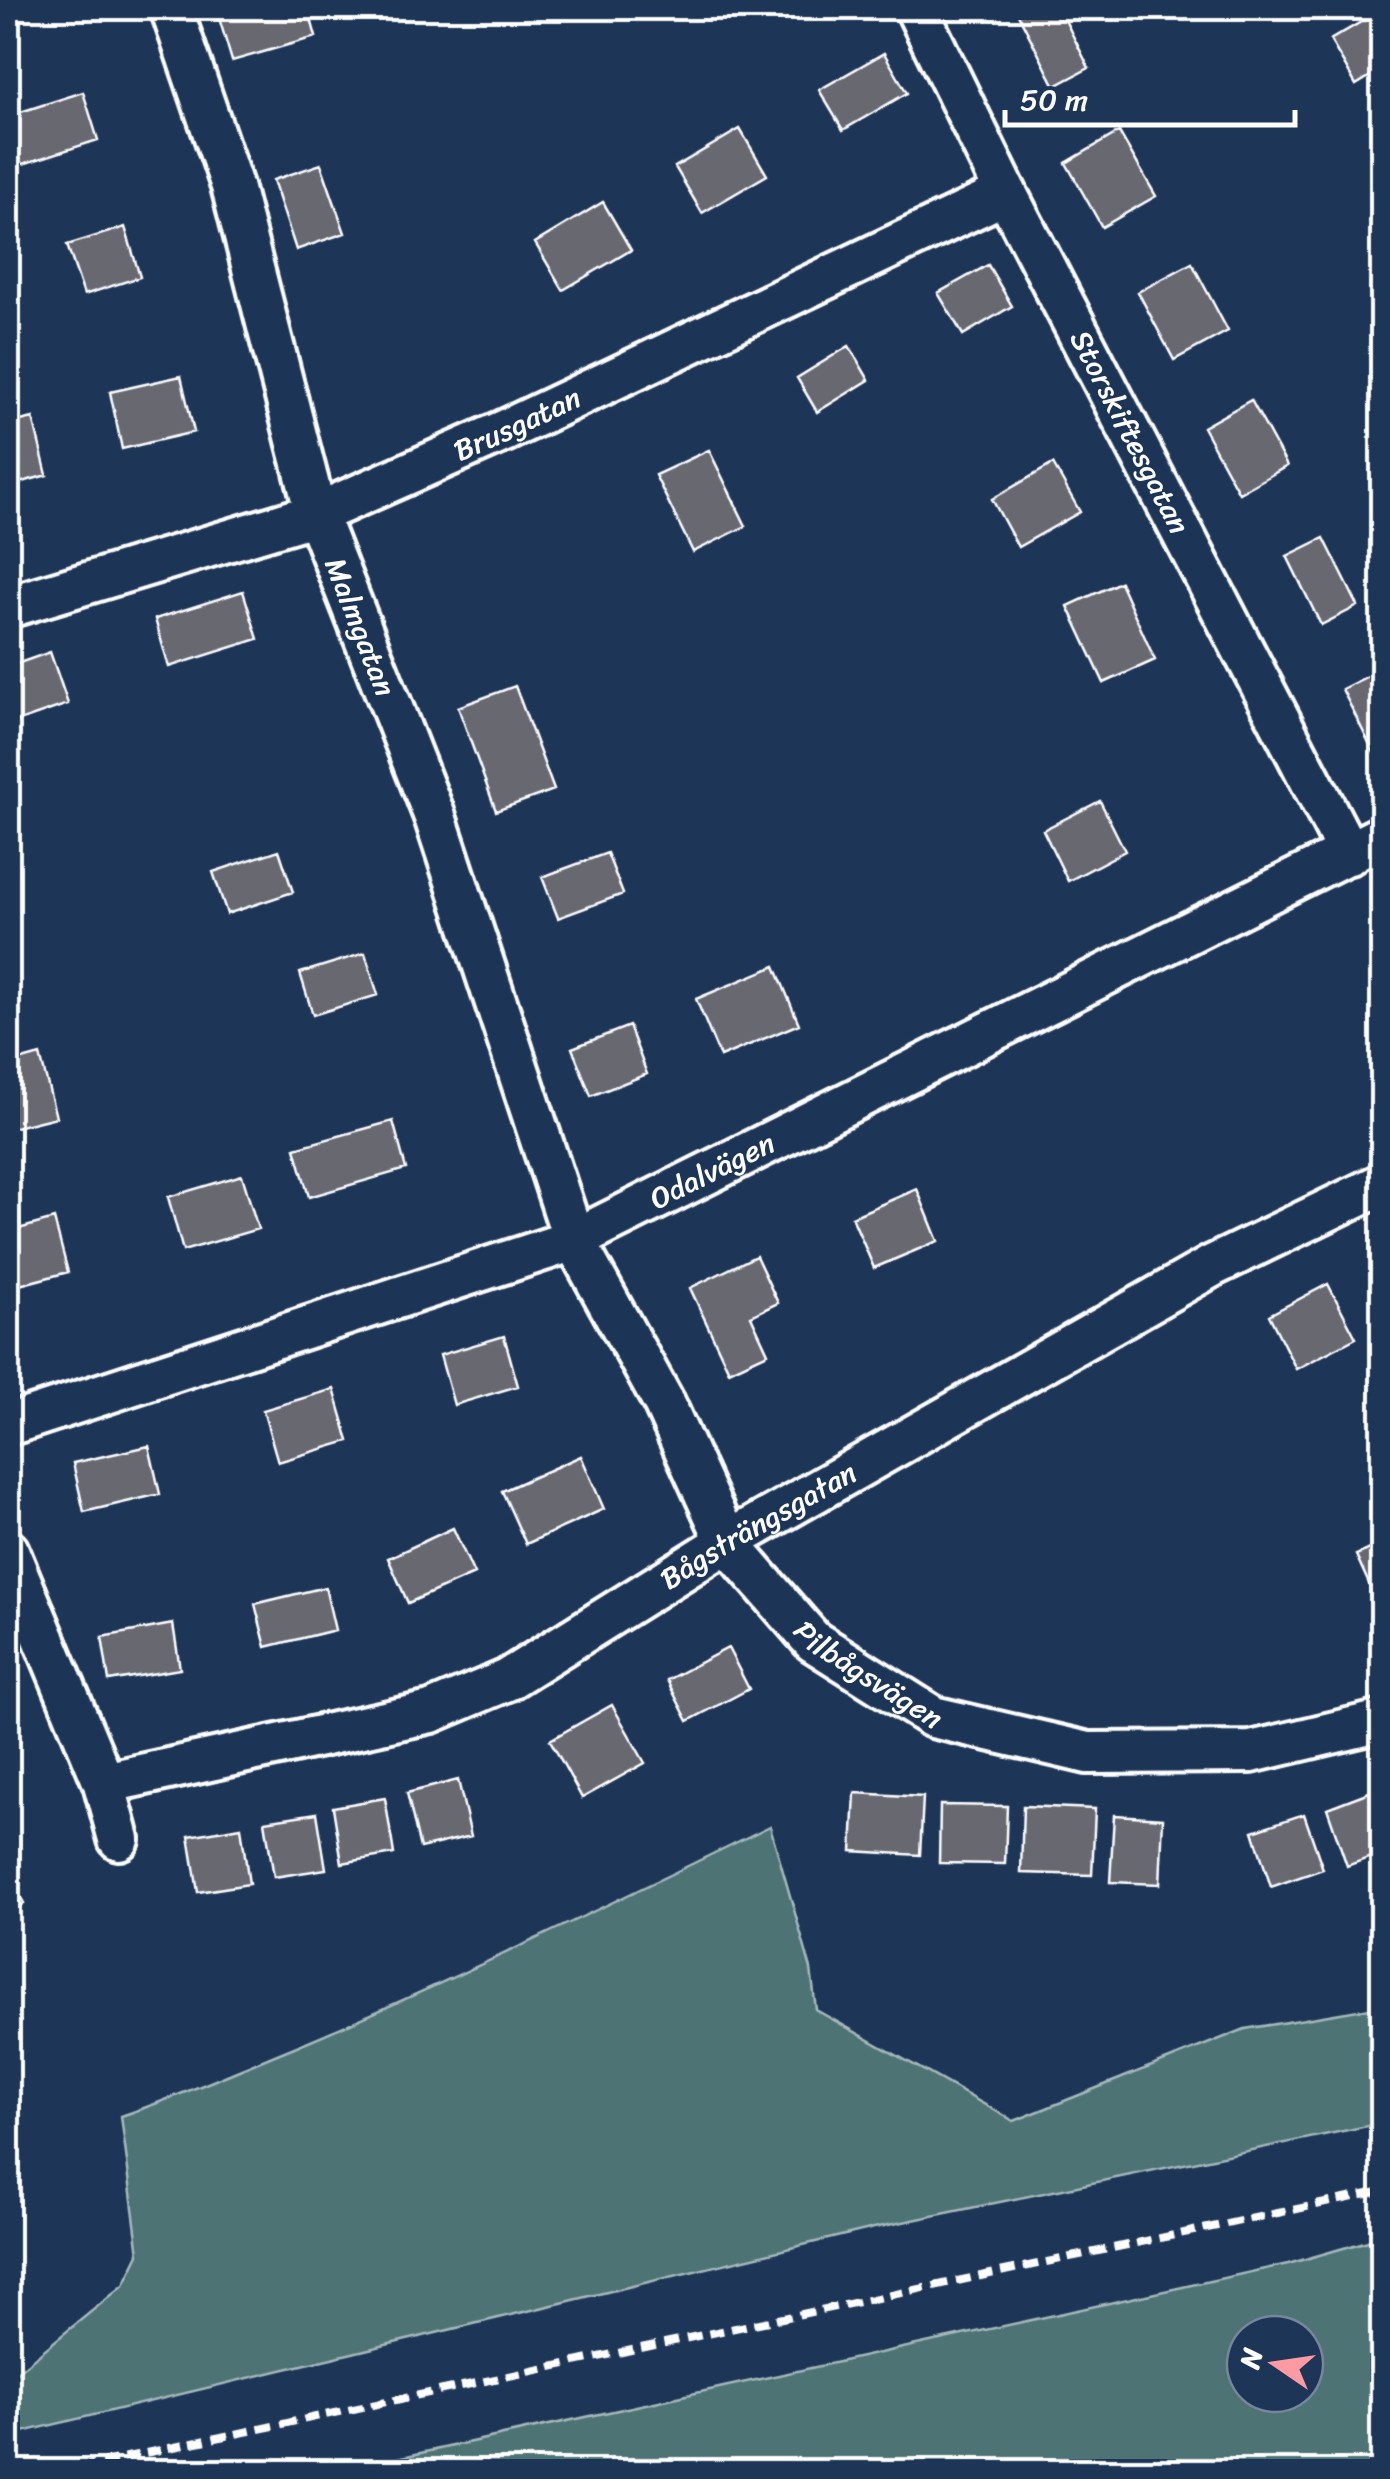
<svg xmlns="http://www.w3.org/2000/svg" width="1390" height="2479" font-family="Sriracha,sans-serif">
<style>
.green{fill:#4e7375;stroke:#a6b9ba;stroke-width:2.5;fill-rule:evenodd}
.building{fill:#676871;stroke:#fff;stroke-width:2.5}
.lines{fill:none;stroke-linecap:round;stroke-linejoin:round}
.minor-casing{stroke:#fff;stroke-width:48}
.minor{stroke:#1d3557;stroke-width:40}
.rail{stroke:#fff;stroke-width:8;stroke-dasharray:15 8;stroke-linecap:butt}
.labels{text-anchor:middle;stroke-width:9;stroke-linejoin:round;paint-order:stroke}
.street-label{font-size:30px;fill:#fff;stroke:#1d3557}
</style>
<rect width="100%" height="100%" fill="#1d3557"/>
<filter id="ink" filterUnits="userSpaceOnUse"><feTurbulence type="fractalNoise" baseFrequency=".01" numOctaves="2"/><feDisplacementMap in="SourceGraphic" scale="20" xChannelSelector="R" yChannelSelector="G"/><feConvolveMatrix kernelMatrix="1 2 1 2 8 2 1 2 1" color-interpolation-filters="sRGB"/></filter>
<g filter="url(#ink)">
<path class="green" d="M770,1826L811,1969L816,2010L1014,2121L1245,2029L1382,2006V2123L874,2228L19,2433L8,2423V2379L124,2285L139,2254L121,2116C179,2097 235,2071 292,2048C454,1980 612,1903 770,1826Z
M1382,2237V2471H338L1288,2264ZM1245,2334H1305V2394H1245Z"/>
<path class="building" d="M216,8H308L316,37L232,61Z
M1015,8H1059L1089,68L1055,86Z
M1382,10V69L1356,85L1330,40Z
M884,53L907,93L843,130L819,90Z
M83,92L98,140L20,165L8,125V116Z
M740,129L767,175L702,213L675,167Z
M1119,132L1156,196L1102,227L1066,163Z
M321,164L345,233L296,250L273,180Z
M603,202L631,250L563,290L535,243Z
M125,227L140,277L84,295L67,245Z
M1192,263L1228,331L1174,360L1138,292Z
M988,265L1012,306L963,335L938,293Z
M849,346L869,380L817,412L797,378Z
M181,376L194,432L122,449L110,392Z
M1251,400L1287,466L1239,493L1203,427Z
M33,418L47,475L8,486V424Z
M709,450L746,526L693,552L655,475Z
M1053,464L1080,512L1018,547L992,499Z
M1324,538L1358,606L1321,625L1287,556Z
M1120,582L1155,660L1104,683L1068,606Z
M243,591L258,639L169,667L155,619Z
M50,652L68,704L8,725V667Z
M1382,669V757L1377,759L1342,689Z
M515,686L554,790L496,811L458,707Z
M1100,801L1125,851L1068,881L1043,830Z
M279,850L293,892L227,914L213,872Z
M607,853L623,894L558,918L542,877Z
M365,953L378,995L313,1015L300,973Z
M775,966L799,1024L720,1057L696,999Z
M629,1026L647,1074L591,1096L572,1048Z
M40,1055L56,1117L8,1129V1064Z
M393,1121L406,1169L309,1197L295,1148Z
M242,1175L258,1229L183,1251L168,1197Z
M917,1189L938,1241L874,1268L852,1217Z
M54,1219L68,1272L8,1288V1232Z
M756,1256L778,1303L751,1316L768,1353L729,1371L690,1288Z
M1328,1284L1356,1338L1296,1369L1269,1315Z
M504,1336L518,1386L454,1405L440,1355Z
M334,1389L349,1441L278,1462L263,1410Z
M149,1446L160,1494L84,1512L73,1463Z
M581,1456L604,1509L526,1544L502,1491Z
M453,1528L474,1574L408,1603L388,1558Z
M1382,1543V1593L1375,1597L1356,1555Z
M325,1587L335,1630L266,1647L255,1604Z
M173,1624L180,1669L109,1681L102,1637Z
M728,1648L749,1689L688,1721L667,1680Z
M612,1705L645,1763L582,1798L550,1740Z
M458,1780L471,1836L420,1848L407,1793Z
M1380,1788L1382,1794V1853L1347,1866L1327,1808Z
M855,1793L923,1797L920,1855L852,1851Z
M385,1798L394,1854L342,1863L333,1807Z
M940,1805L1007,1806L1005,1864L939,1863Z
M1023,1806L1095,1809L1092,1875L1021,1873Z
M317,1813L326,1869L274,1877L265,1821Z
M1304,1814L1323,1869L1271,1887L1253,1831Z
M1114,1815L1163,1818L1160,1884L1110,1882Z
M241,1827L249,1884L198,1892L189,1836Z
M8,1875L24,1903L8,1913Z"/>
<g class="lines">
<g class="minor-casing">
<g id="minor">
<path id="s1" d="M171,8L232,186L316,514L435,817L574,1240L664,1403L727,1542L813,1641L933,1717L1088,1753L1251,1752L1382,1721"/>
<path id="s2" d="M916,8L1006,193L1349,854"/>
<path id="s3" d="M8,607L316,514L504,431L1006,193"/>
<path id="s4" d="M8,1425L574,1240L1382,836"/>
<path d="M8,1551L104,1783L119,1839"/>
<path id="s5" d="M104,1783L431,1712L507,1680L727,1542L1212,1266L1382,1184"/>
</g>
</g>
<use href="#minor" class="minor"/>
<path class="rail" d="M56,2472L1382,2191"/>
</g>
</g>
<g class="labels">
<g class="street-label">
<text dy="10" stroke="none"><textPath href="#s3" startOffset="542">Brusgatan</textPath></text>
<text dy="10" stroke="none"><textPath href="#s2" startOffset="475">Storskiftesgatan</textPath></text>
<text dy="10" stroke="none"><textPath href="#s1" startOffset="648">Malmgatan</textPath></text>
<text dy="10" stroke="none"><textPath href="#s4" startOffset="750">Odalvägen</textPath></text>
<text dy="10" stroke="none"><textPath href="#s5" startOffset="712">Bågsträngsgatan</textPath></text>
<text dy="10" stroke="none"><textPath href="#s1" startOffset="1832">Pilbågsvägen</textPath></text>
</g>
</g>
<rect width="1390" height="2479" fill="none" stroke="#1d3557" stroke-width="40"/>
<rect x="20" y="20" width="1350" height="2439" fill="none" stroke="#fff" stroke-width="4" filter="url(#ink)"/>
<g transform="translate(1275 2364) rotate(283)"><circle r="48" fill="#1d3557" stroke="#77869a" stroke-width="2.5"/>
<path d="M0-8L18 38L0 25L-18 38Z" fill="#ff9aa2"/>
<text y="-15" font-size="28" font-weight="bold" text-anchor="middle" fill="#ffffff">N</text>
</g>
<path d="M1005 110v15h290v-15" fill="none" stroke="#ffffff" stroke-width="5"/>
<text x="1020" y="110" font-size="30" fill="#ffffff" stroke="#1d3557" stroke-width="8" paint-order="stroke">50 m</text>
</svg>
